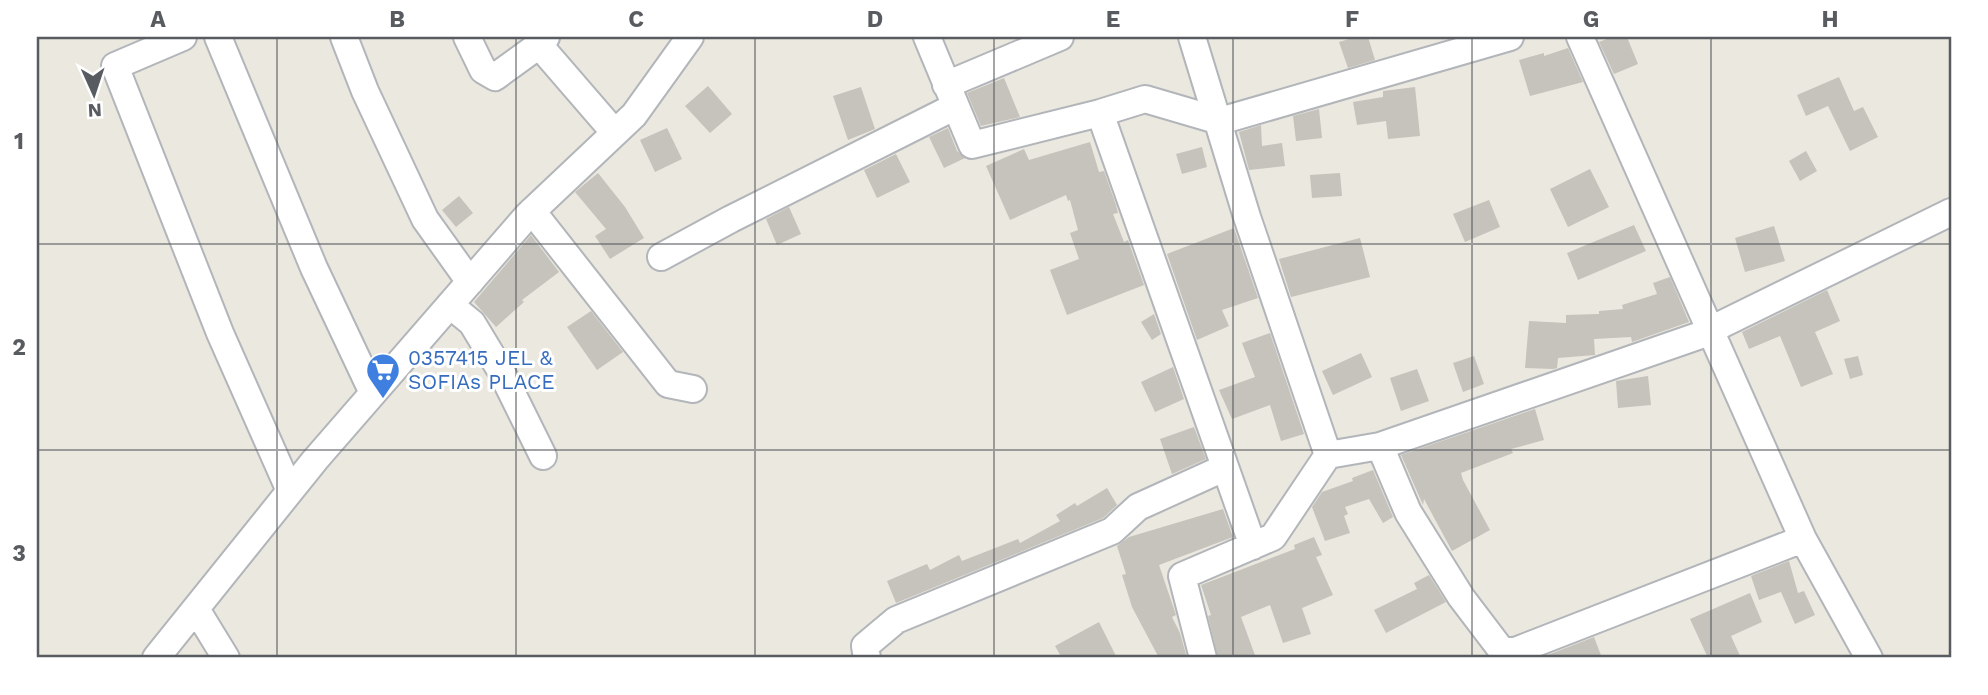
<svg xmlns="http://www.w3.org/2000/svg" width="1988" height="695" font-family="'Work Sans',sans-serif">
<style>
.building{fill:#c6c2bc}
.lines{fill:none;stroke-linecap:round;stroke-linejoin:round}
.minor-casing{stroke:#b2b5b9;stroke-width:30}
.minor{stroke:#fff;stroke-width:26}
.grid{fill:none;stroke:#585b5f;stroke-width:2;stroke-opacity:0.55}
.labels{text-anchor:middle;stroke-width:6;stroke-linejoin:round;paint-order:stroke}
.shop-label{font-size:21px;fill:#366cbe;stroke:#fff;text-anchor:start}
.neatline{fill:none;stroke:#585b5f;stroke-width:2.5}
.grid-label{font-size:23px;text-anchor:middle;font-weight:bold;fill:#585b5f}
</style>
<rect width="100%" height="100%" fill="#eae8df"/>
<path class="building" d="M1356,37H1368L1375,60L1348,68L1339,42Z
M1612,37H1627L1638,64L1614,74L1599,42Z
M1568,48L1583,82L1530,96L1519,60L1544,53V56Z
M1839,77L1854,111L1863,107L1878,137L1850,151L1828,106L1806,116L1797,95Z
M1004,78L1020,117L981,126L967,93Z
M708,86L732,114L710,133L685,106Z
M861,87L875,129L848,140L833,96Z
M1415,87L1420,136L1388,139L1386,121L1357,125L1353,102L1383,97V91Z
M1319,109L1322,138L1296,141L1293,116Z
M1261,125L1262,146L1282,143L1285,166L1249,170L1239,132Z
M667,128L682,159L655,172L640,140Z
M948,128L957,151L965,158L944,168L929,137Z
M1090,142L1099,172L1104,171L1116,205L1118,213L1113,214L1124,242L1128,240L1144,285L1067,315L1050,270L1079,259L1070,233L1078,230L1070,200L1068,201L1066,195L1010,220L986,166L1024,149L1029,160Z
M1202,147L1207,167L1182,174L1176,154Z
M1806,151L1817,171L1800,181L1789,161Z
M896,154L910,182L877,198L864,170Z
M1590,169L1609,207L1568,227L1550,189Z
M598,173L625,207L644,238L610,259L595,236L606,229L575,192Z
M1340,173L1342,196L1312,198L1310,175Z
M459,196L473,213L456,227L442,210Z
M1489,200L1500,227L1465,242L1453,214Z
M789,207L801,234L777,245L766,219Z
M1634,225L1646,251L1578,280L1567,253Z
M1774,226L1785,261L1745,272L1735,238Z
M1234,228L1258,298L1222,310L1229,326L1197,340L1167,254Z
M531,235L559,272L522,300L524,302L496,327L474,302Z
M1360,238L1370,277L1291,297L1279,259Z
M1670,277L1689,322L1632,342L1631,337L1594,339L1595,355L1558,358L1557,368L1553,369L1525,368L1529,321L1566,323V315L1599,314V311L1623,309L1622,305L1657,294L1653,283Z
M1827,290L1840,321L1815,332L1833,374L1801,387L1780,336L1749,349L1742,332Z
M591,311L623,352L597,370L567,327Z
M1154,314L1161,334L1152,340L1141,322Z
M1270,333L1304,434L1281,441L1270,405L1232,419L1219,390L1255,377L1242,343Z
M1361,353L1372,377L1333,395L1322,371Z
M1474,356L1484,384L1463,392L1453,363Z
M1858,356L1863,375L1850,379L1844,359Z
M1173,367L1184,399L1155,412L1141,382Z
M1417,369L1429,401L1401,411L1390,378Z
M1648,376L1651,405L1618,408L1616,381Z
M1535,409L1544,440L1511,449L1513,453L1461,473L1463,480L1490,530L1452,551L1424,499L1423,505L1401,455Z
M1194,427L1206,459L1172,474L1160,439Z
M1373,470L1393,517L1383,523L1369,499L1345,507L1348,514L1344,516L1350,533L1325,541L1312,507L1322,492L1353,481L1352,478Z
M1107,488L1117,505L1103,518L896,603L887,581L927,564L930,570L959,555L962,561L1018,539L1020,543L1060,521L1056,515L1075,503L1077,506Z
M1223,509L1233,537L1159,565L1176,615L1172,617L1180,633L1187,658H1159L1132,607L1122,575L1126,574L1117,546L1129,537Z
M1314,537L1322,555L1316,557L1333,595L1302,608L1311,634L1283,643L1270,605L1241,617L1256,658H1218L1208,616L1211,615L1201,585L1295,549L1294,545Z
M1789,561L1798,593L1804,591L1815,615L1795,624L1781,592L1759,600L1751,576Z
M1429,575L1446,602L1386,633L1374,610L1417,589L1414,583Z
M1750,593L1762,622L1731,636L1741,658H1708L1690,619Z
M1099,622L1117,658H1062L1055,646Z
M1594,637L1602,658H1540Z"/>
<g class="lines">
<g class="minor-casing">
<path id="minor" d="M183,37L115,66L220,333L290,491
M218,37L314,268L373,393
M344,37L365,91L425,219L470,282
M467,37L483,70L495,77L539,45L546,37
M927,37L972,145L1100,113L1145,99L1220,121L1510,37
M1192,37L1247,217L1328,455L1273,537L1182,576L1203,658
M539,45L615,133
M946,85L1060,37
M1100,113L1253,546
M532,211L668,384L693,389
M661,257L731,219L954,107
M450,305L472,323L501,371L543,456
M1380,446L1408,512L1461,597L1499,647L1506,651H1515L1803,539L1580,37
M1328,455L1380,446L1698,336L1951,212
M1803,539L1869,658
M196,609L226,658
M156,658L315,460L527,216L634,115L690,37
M867,658L865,646L896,620L1112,531L1138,507L1224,468"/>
</g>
<use href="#minor" class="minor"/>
</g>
<path class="grid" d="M277,37V658M516,37V658M755,37V658M994,37V658M1233,37V658M1472,37V658M1711,37V658M37,244H1951M37,450H1951"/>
<defs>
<g id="supermarket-pin" transform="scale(1.75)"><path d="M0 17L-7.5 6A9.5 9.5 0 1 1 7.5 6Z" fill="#3f7fe0" stroke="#fff"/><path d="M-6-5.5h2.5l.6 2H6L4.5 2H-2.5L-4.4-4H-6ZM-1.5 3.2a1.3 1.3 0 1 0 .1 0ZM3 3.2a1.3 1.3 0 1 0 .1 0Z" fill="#fff"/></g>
</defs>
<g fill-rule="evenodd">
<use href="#supermarket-pin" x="383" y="370"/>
</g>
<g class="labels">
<g class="shop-label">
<text x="408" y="365">0357415 JEL &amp;<tspan x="408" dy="24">SOFIAs PLACE</tspan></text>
</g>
</g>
<rect width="1988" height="695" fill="none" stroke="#ffffff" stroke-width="77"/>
<g transform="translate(94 94) rotate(177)" stroke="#ffffff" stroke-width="5" paint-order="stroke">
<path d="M0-5L12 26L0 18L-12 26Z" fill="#585b5f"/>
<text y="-10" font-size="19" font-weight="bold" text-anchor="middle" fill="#585b5f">N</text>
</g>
<rect x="38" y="38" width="1912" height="618" class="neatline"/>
<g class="grid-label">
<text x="158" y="27">A</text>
<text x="397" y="27">B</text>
<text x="636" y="27">C</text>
<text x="875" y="27">D</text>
<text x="1113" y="27">E</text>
<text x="1352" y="27">F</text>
<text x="1591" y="27">G</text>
<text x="1830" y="27">H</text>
<text x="19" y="149">1</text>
<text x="19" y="355">2</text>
<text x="19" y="561">3</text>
</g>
</svg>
